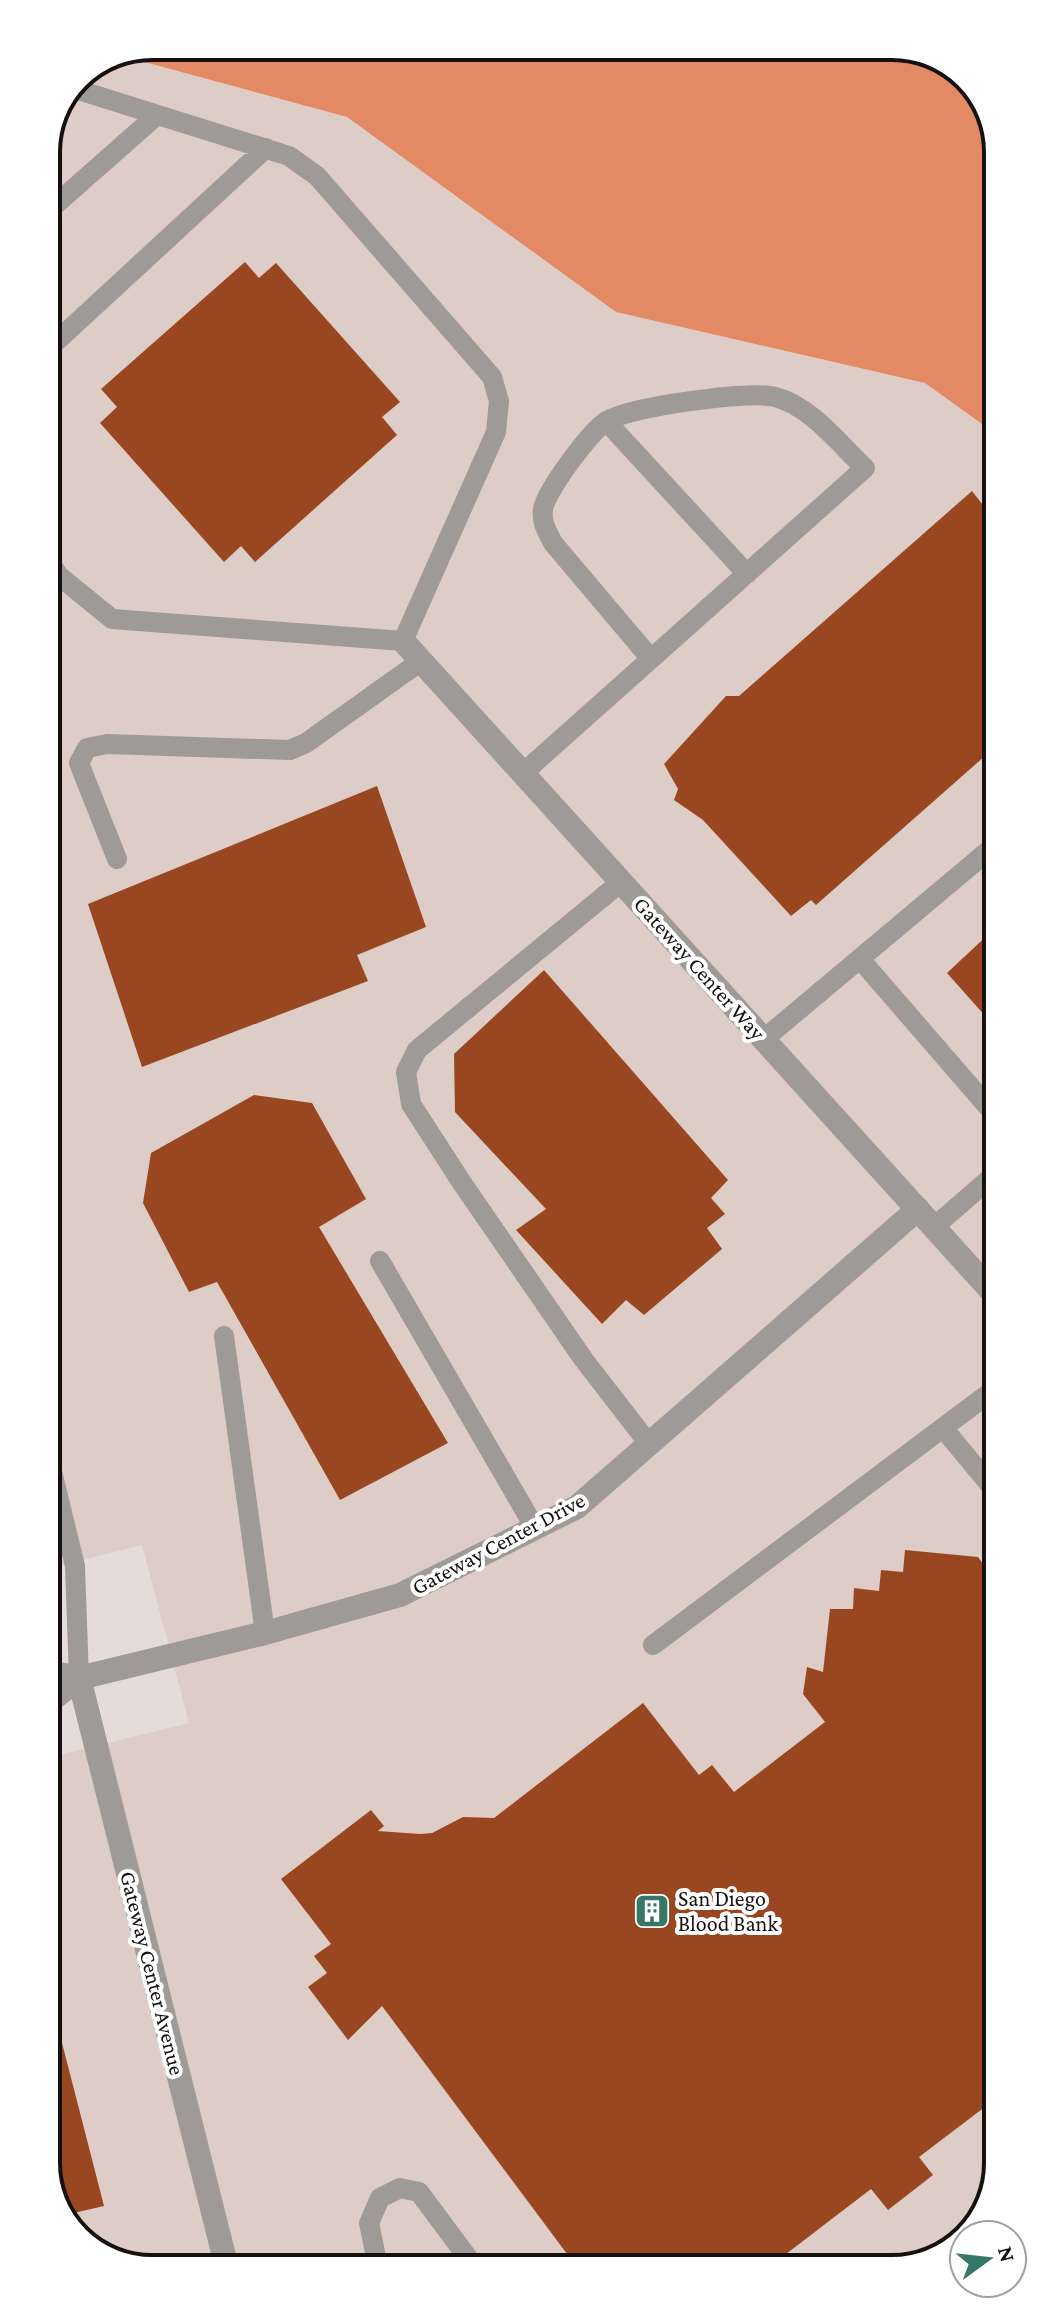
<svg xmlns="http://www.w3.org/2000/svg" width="1044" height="2315" font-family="'Crimson Pro',serif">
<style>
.built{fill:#decdc6}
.green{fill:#f9a683}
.forest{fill:#e38a65}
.building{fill:#994721}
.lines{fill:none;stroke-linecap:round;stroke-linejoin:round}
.service{stroke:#9e9a98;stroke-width:20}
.minor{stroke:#9e9a98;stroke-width:24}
.tertiary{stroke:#9e9a98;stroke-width:24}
.labels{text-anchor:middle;stroke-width:8;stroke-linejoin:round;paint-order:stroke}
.street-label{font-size:22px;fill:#141110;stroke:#fff}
.poi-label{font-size:22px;fill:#141110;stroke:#fff;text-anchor:start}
.rim{fill:none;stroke:#141110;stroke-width:4}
</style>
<rect width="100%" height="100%" fill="#e5dcd8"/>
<path class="built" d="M126,57L347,117L616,312L925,383L993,432L998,2163L980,2222L926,2263L145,2269L88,2247L52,2197L51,1757L189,1723L142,1545L50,1568L46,146L77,77Z"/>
<path class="green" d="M911,51L957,68L982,103Z"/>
<path class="forest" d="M152,46H899L911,51L982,103L992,118L993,432L925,383L616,312L347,117L126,57Z"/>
<path class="building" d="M245,262L259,278L276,263L400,402L382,417L397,435L255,562L241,546L224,562L100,423L117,407L101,389Z
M972,491L993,518L994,748L816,905L811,900L791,916L703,820L674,800L678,789L664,764L726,696H739Z
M377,786L426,927L357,955L368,981L142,1067L88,904Z
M994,929L995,932V1027L947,973Z
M544,970L728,1180L711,1198L725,1214L707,1228L722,1249L644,1315L626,1300L602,1324L516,1230L546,1209L455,1112L454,1054Z
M254,1095L312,1103L366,1199L319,1227L448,1443L340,1500L217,1282L189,1292L143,1203L151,1153Z
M905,1550L978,1557L996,1581L998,2097L919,2157L933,2175L888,2210L871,2189L773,2264L576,2266L382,2006L348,2040L308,1987L327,1973L314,1956L331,1944L281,1879L371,1810L384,1826L378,1831L420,1834L432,1833L463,1817L494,1818L643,1703L699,1775L712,1765L734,1792L825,1722L803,1694L807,1667L823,1672L830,1609H853L854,1588L879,1591L881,1570L903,1572Z
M51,2000L104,2206L65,2215L52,2197Z"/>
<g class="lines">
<path class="service" d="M46,213L157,115
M47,350L266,148
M606,421L747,574
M47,557L58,575L112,619L403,641L496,432L499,401L492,377L317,176L289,156L72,88
M523,773L865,468C839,444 811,406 775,397C750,390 629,407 607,421C591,430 546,491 543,509C541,522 547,531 553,543L651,659
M117,859L79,763L87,748L107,744L290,750L306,743L421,661
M621,882L417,1050L406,1072L411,1104L462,1183L584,1360L649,1444
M860,959L995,1115
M764,1039L994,846
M934,1227L995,1174
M380,1261L535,1528
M224,1336L265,1633
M943,1428L996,1492
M50,1463L75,1566L79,1678
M653,1645L996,1388
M378,2267L369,2223L380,2198L400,2188L419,2192L474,2266"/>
<path class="minor" d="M403,641L996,1296
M79,1678L227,2268"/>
<path class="tertiary" d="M50,1672L79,1678L265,1633L400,1595L577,1507L918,1209
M50,1701L79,1678"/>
</g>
<defs>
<g id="building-square" transform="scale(1.8)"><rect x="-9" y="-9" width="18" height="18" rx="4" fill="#367767" stroke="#fff"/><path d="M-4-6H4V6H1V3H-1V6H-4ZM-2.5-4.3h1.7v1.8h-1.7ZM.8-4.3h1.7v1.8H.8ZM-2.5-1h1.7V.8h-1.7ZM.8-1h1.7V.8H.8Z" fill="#fff"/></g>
</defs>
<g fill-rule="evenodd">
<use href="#building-square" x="652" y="1911"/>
</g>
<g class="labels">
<g class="street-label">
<text transform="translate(700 968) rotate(48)" y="8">Gateway Center Way</text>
<text transform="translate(498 1543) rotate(-28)" y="8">Gateway Center Drive</text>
<text transform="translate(153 1973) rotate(76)" y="8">Gateway Center Avenue</text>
</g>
<g class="poi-label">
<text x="678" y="1906">San Diego<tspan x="678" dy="25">Blood Bank</tspan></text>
</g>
</g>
<path d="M0 0H1044V2315H0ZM152 60H892A92 92 0 0 1 984 152V2163A92 92 0 0 1 892 2255H152A92 92 0 0 1 60 2163V152A92 92 0 0 1 152 60Z" fill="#fff" fill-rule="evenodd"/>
<path class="rim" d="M152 60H892A92 92 0 0 1 984 152V2163A92 92 0 0 1 892 2255H152A92 92 0 0 1 60 2163V152A92 92 0 0 1 152 60Z"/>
<g transform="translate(988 2259) rotate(75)"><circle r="38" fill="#ffffff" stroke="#a1a09f" stroke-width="2"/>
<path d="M0-6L14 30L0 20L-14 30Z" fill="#367767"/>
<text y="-12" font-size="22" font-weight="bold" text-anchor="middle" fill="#141110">N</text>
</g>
</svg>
